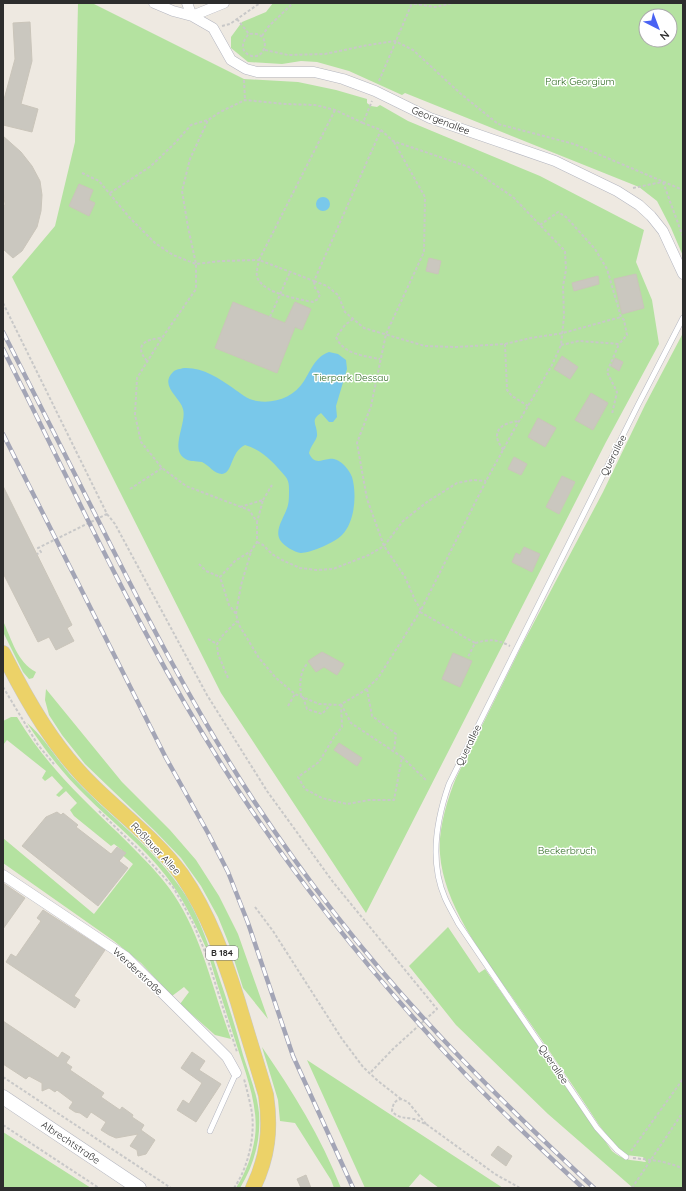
<svg xmlns="http://www.w3.org/2000/svg" width="686" height="1191" font-family="Quicksand,sans-serif">
<style>
.green{fill:#b4e2a0;fill-rule:evenodd}
.water{fill:#79c8ea}
.building{fill:#cac7bf;stroke:#cac5ba}
.lines{fill:none;stroke-linecap:round;stroke-linejoin:round}
.lane-casing{stroke:#b4b6c0;stroke-width:6}
.street-casing{stroke:#b4b6c0;stroke-width:11}
.secondary-casing{stroke:#b4b6c0;stroke-width:15}
.primary-casing{stroke:#c8c8c8;stroke-width:16}
.path{stroke:#c8c8c8;stroke-width:2;stroke-dasharray:3 2;stroke-linecap:butt}
.lane{stroke:#fff;stroke-width:5}
.street{stroke:#fff;stroke-width:10}
.secondary{stroke:#fff;stroke-width:14}
.primary{stroke:#ecd268;stroke-width:15}
.rail-casing{stroke:#a3a5b6;stroke-width:4.5}
.rail{stroke:#fff;stroke-width:3;stroke-dasharray:9;stroke-linecap:butt}
.path-bridge{stroke:#c8c8c8;stroke-width:2;stroke-dasharray:3 2;stroke-linecap:butt}
.labels{text-anchor:middle;stroke-width:3;stroke-linejoin:round;paint-order:stroke}
.shield{fill:#fff;stroke:#6c6c6c;stroke-width:1}
.shield-label{font-size:9px;font-weight:bold;fill:#2d2d2d}
.park-label{font-size:10px;fill:#2b691e;stroke:#fff}
.street-label{font-size:10px;fill:#2d2d2d;stroke:#fff}
</style>
<rect width="100%" height="100%" fill="#eee9e1"/>
<path class="green" d="M78,3H92L244,79L298,82L336,90L367,99V103L371,106L377,107L380,105L408,121L540,176L644,230L636,262L652,300L659,344L606,442L366,913L221,693L12,277L55,226L75,142Z
M273,3H683V256L671,228L657,201L639,187L405,93L402,95L349,71L317,62L301,61L282,64L248,62L231,48V37L242,22L266,12ZM646,16H670V40H646Z
M683,333V1188H633L548,1114L456,1025L409,966L448,927L479,973L485,969L612,1151C624,1161 632,1160 646,1162L643,1157L626,1155L615,1146L599,1125C573,1085 546,1046 519,1007C489,963 444,909 440,854C438,830 447,800 456,778L521,647L603,492L645,405Z
M3,621C12,640 17,662 36,672L33,678L29,679L23,672L3,632Z
M46,689L122,782L170,830L196,860L219,896L238,934L268,1019L243,988L229,944L218,917L201,886L181,858L156,832L111,789L85,764L62,735L49,715L45,700Z
M11,717H17C43,761 79,796 116,831C132,847 148,862 162,879C200,924 211,986 231,1039L215,1035L180,1004L189,992L184,987L172,996L141,963L114,941L3,863V838L94,914L133,864L120,853L122,850L114,844L111,846L74,816L70,810L77,803L66,791L59,797L56,795L63,788L52,776L45,781L42,778L46,771L7,740L3,745V721Z
M27,723C44,737 55,757 69,773C107,815 156,848 186,896C201,921 210,949 219,977C228,1003 236,1029 243,1055C249,1074 257,1093 259,1113C261,1140 254,1165 240,1188H236C246,1172 252,1156 255,1137C259,1105 245,1072 236,1043C226,1012 216,981 207,950C195,923 183,898 166,876C143,846 112,822 86,796C63,774 44,749 27,723Z
M262,1047C293,1092 321,1137 341,1188H334L331,1180L295,1123L280,1121L278,1100Z
M307,1060L503,1188H439L420,1174L408,1188H365Z
M3,1132L91,1188H3Z"/>
<path class="water" d="M316 204a7 7 0 1 1 14 0a7 7 0 1 1-14 0Z
M329,352L338,354L346,360L347,369L336,406L337,417L333,422H329L321,413C309,421 318,425 317,436C316,441 311,445 309,453C314,465 321,460 329,459C339,457 349,469 352,477C357,494 355,522 342,535C336,542 310,553 301,553C294,552 284,546 280,540C274,529 285,517 288,505C289,501 289,495 289,490C289,485 289,481 285,476C274,463 263,450 245,445C230,452 233,473 222,474C214,474 209,465 202,462C196,461 189,462 184,458C170,448 187,423 183,409C180,397 159,386 173,372C176,369 180,369 184,368C202,367 219,378 233,388C240,393 248,400 257,401C275,404 294,397 304,381C311,370 315,357 329,352Z"/>
<path class="building" d="M30,22L32,61L21,104L38,109L32,132L3,125V103L15,59L13,23Z
M3,136L21,152L32,166L40,181L42,195L41,211L37,227L22,251L13,258L3,249V211L5,204L3,191Z
M79,184L93,190L89,200L95,203L89,216L69,206Z
M429,258L441,261L438,274L426,271Z
M636,274L644,308L622,314L614,279Z
M598,276L599,284L574,291L572,283Z
M233,302L285,323L295,302L311,309L302,330L295,327L277,373L215,348Z
M562,356L578,367L570,379L554,369Z
M615,358L623,362L619,371L611,366Z
M591,393L608,403L593,430L575,420Z
M538,418L556,428L545,447L528,437Z
M514,457L527,464L521,475L508,469Z
M562,476L575,482L559,514L546,507Z
M3,486L72,625L67,628L74,641L56,650L49,637L38,642L3,573Z
M524,547L540,554L532,572L512,562L516,553L520,555Z
M322,652L344,664L337,675L324,667L316,672L308,661Z
M453,653L472,661L460,687L442,679Z
M339,743L362,758L357,766L334,750Z
M57,812L61,815L63,813L78,825L76,827L111,854L117,847L126,853L119,861L128,868L98,906L22,846L46,817Z
M3,883L25,898L3,929Z
M43,910L105,950L74,996L80,1000L75,1008L6,962L11,954L16,957L41,921L37,918Z
M3,1021L58,1058L62,1052L70,1057L66,1063L72,1067L70,1070L104,1093L101,1097L120,1110L122,1107L133,1115L132,1117L144,1125L141,1130L155,1140L146,1154L138,1156L137,1150L130,1146L138,1134L116,1138L109,1135L101,1130L106,1122L91,1112L87,1118L80,1113L75,1112L69,1108L73,1102L57,1090L55,1092L49,1088L42,1091V1083L29,1076L26,1079L3,1064Z
M192,1052L205,1061L199,1070L221,1084L196,1122L177,1110L183,1100L189,1104L202,1083L181,1068Z
M498,1146L512,1156L506,1166L491,1155Z
M306,1175L311,1188H301L297,1179Z"/>
<g class="lines">
<g class="lane-casing">
<path id="lane" d="M210,1131L236,1073
M626,1157L617,1150L597,1128L458,923C454,915 449,907 445,898C429,861 436,821 449,784L638,405L683,318"/>
</g>
<g class="street-casing">
<path id="street" d="M154,3L173,11L192,16L213,28L231,60L246,69L257,72H314L343,79L375,91L430,118L555,161L617,191L639,205L651,216L663,231L683,274
M187,3L192,16
M192,16L224,3
M3,875L126,957L216,1046L227,1057L236,1073"/>
</g>
<g class="secondary-casing">
<path id="secondary" d="M3,1097L139,1188"/>
</g>
<g class="primary-casing">
<path id="primary" d="M3,653C27,701 55,750 95,788C124,816 158,842 182,875C209,914 224,958 238,1002C247,1033 257,1064 266,1095C271,1129 268,1157 253,1188"/>
</g>
<path class="path" d="M409,3L435,7L453,3
M237,19L249,34C274,30 266,63 249,55C239,50 243,40 249,34
M222,26L230,24L260,3
M262,36L268,27L293,3
M265,50L288,55L325,54L368,45L395,41L413,50L461,94L498,124L574,144L683,190
M244,80L245,100
M379,81L412,3
M335,110L259,260L314,281L381,130
M363,123L335,110L315,105L285,104L245,100L220,112L208,120L190,159L182,191L188,227L196,264V289L162,338L137,378L135,415L141,442L162,468L186,486L249,510L257,522V542L251,551L235,561L220,577L229,605L236,614L239,625L259,658L276,678L295,694L319,704L340,705L364,691L378,678L421,610L486,481L515,428L552,365L561,345L564,316L563,286L566,270L565,251L513,197L469,167L393,141L381,130L363,123L372,101
M394,142L425,197L424,252L386,334L371,406L357,443L367,499L384,546L405,577L415,600L421,610
M82,173L99,181L129,217L155,243L173,255L196,264L221,261L259,260C258,266 255,274 258,279C266,294 298,299 313,302L318,299L320,294L315,288L314,281
M663,182L683,237
M633,188L662,182
M110,193L151,166L175,143L191,125L208,120
M540,225L558,212L566,217L595,249L607,269L621,317L624,320L627,335L619,344
M314,281L327,286L338,295L345,312L364,328L425,346L456,347L505,344L531,338L563,333L621,317
M3,303L107,514L38,548L41,552L37,554
M270,317L290,272
M353,319L345,325L336,337C343,354 364,356 380,359
M505,344L507,390L512,396L528,406
M561,345L579,341L619,344L607,372L617,392L612,414
M147,361C133,345 146,339 162,338
M503,450C502,447 499,444 498,441C493,427 508,422 519,421
M130,489L162,468
M263,500L272,485
M240,507L263,500L257,522
M107,514L115,524L207,695L267,791L333,882L437,1009L393,1049L370,1073
M257,542L263,545L272,554L284,561L300,568L317,570L333,569L369,555L384,546L403,521L427,502L457,483L473,480L486,481
M199,564L206,571L220,577
M420,612L475,643L468,657
M236,614L241,585L251,552
M208,639L217,644
M475,643C490,639 496,639 510,646
M228,678L218,654L217,644L223,635L237,621
M3,687L38,745L54,764
M367,689L372,716L396,734L394,751
M301,696C300,685 299,673 307,664
M303,697L307,709L322,714L331,704
M341,704L351,723L402,757L394,800H369L347,804L322,798L305,789L298,777L319,762L334,737L342,727Z
M288,706L295,694
M402,757L427,781
M99,811L140,851L173,887L184,906L194,925L206,954L237,1052
M255,907L273,931L342,1039L363,1067L378,1081L401,1099
M3,1077L171,1188
M426,1124L408,1102L401,1099C394,1101 393,1104 392,1111C398,1119 405,1117 414,1119C418,1120 422,1123 426,1124L495,1174L520,1188
M3,1125L99,1188
M631,1151L683,1079
M633,1158C650,1160 668,1161 683,1169
M234,1188C248,1168 255,1137 252,1113C250,1102 247,1090 244,1079"/>
<use href="#lane" class="lane"/>
<use href="#street" class="street"/>
<use href="#secondary" class="secondary"/>
<use href="#primary" class="primary"/>
<g class="rail-casing">
<path id="rail" d="M3,332C35,395 66,457 98,520C146,616 195,711 254,801C305,878 363,953 426,1021C479,1079 536,1134 594,1188
M3,349C81,503 153,665 250,808C315,904 388,993 468,1077C505,1115 544,1152 583,1188
M3,434L166,758L208,833L228,872L248,923L293,1056L353,1188"/>
</g>
<use href="#rail" class="rail"/>
<path class="path-bridge" d="M632,1188L683,1112"/>
</g>
<g class="labels">
<rect class="shield" x="206" y="946" width="32" height="14" rx="3"/>
<g class="shield-label">
<text x="222" y="956">B 184</text>
</g>
<g class="park-label">
<text x="580" y="85">Park Georgium</text>
<text x="351" y="381">Tierpark Dessau</text>
<text x="567" y="854">Beckerbruch</text>
</g>
<g class="street-label">
<text transform="translate(441 120) rotate(21)" y="4">Georgenallee</text>
<text transform="translate(613 455) rotate(-63)" y="4">Querallee</text>
<text transform="translate(468 745) rotate(-64)" y="4">Querallee</text>
<text transform="translate(156 848) rotate(47)" y="4">Roßlauer Allee</text>
<text transform="translate(138 971) rotate(43)" y="4">Werderstraße</text>
<text transform="translate(554 1064) rotate(56)" y="4">Querallee</text>
<text transform="translate(71 1142) rotate(34)" y="4">Albrechtstraße</text>
</g>
</g>
<rect width="686" height="1191" fill="none" stroke="#2d2d2d" stroke-width="8"/>
<g transform="translate(658 28) rotate(138)"><circle r="19" fill="#ffffff" stroke="#ababab"/>
<path d="M0-3L7 15L0 10L-7 15Z" fill="#4962f3"/>
<text y="-6" font-size="11" font-weight="bold" text-anchor="middle" fill="#2d2d2d">N</text>
</g>
</svg>
